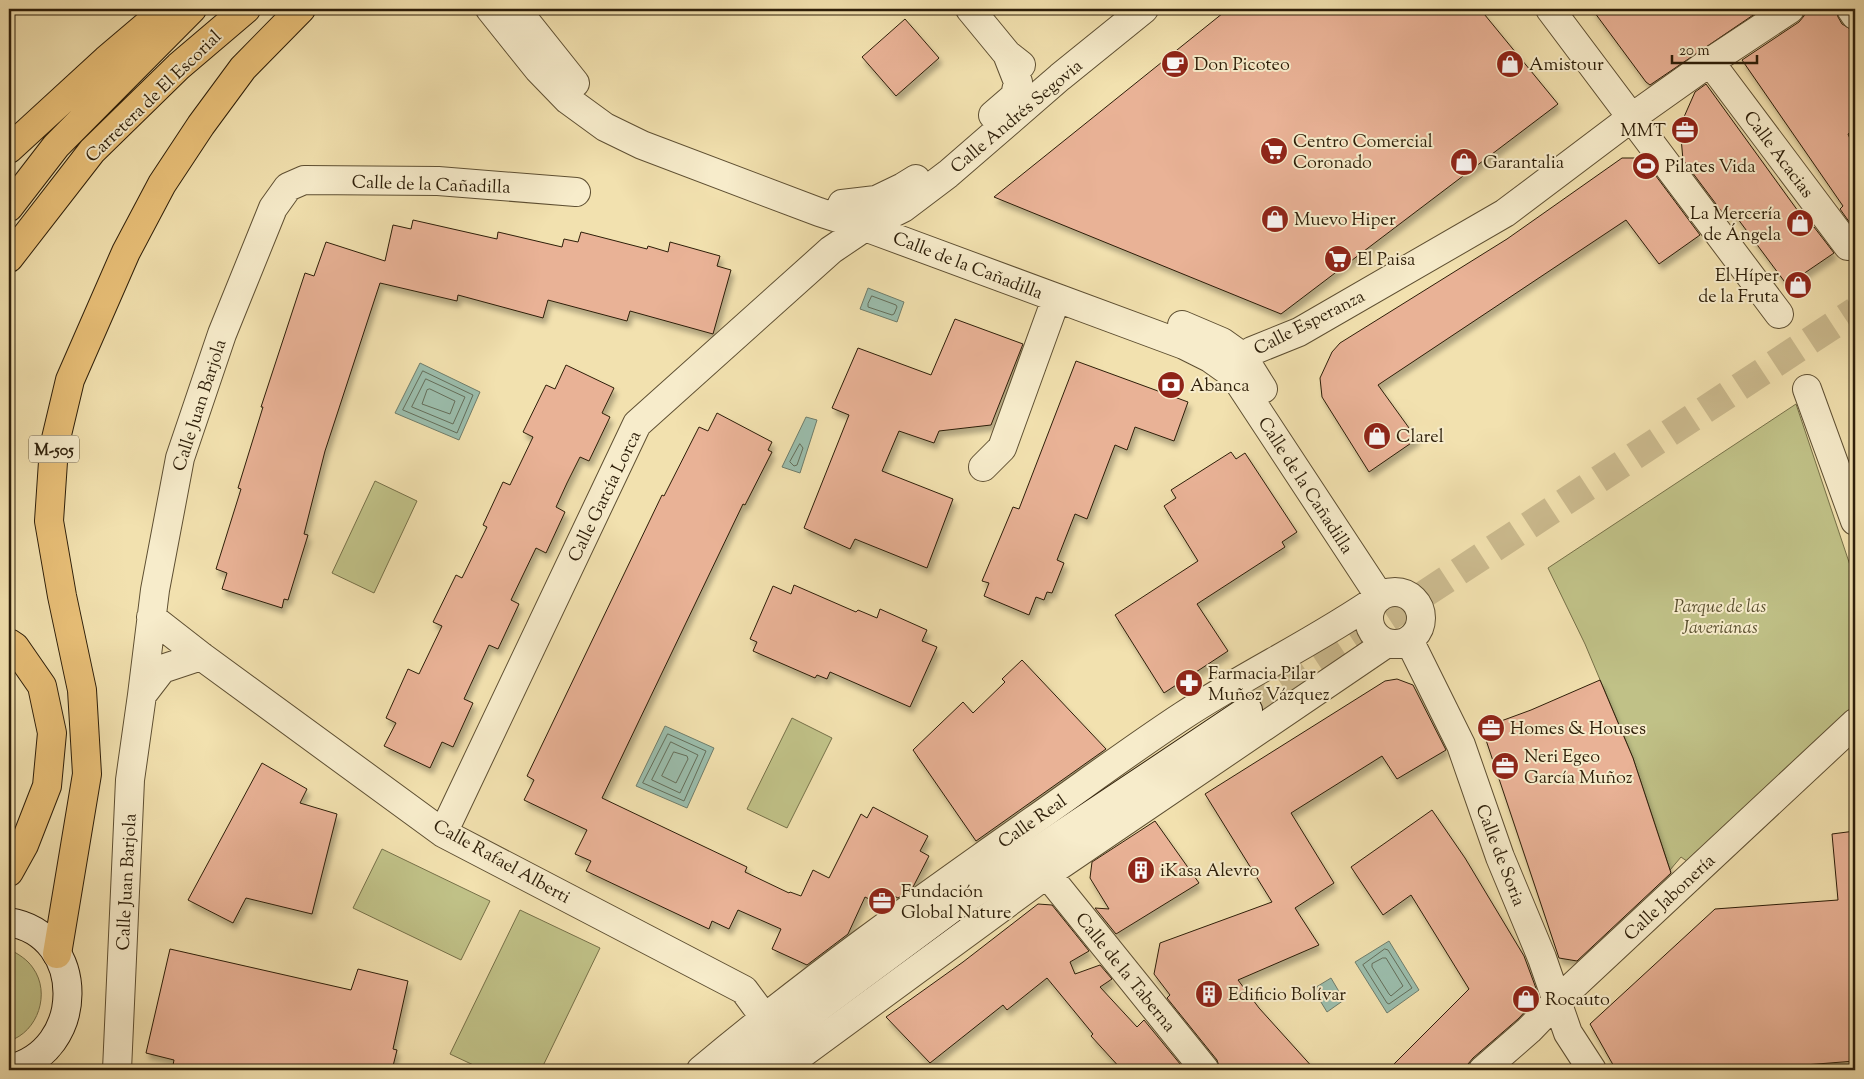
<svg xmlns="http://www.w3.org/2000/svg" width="1864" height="1079" font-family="'Sorts Mill Goudy',serif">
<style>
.green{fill:#c0c187;stroke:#767048}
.water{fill:#9bbdac;stroke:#6f7d6b}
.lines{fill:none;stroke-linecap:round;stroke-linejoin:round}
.shore{stroke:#646e5a;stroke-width:1}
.building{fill:#e9b296;stroke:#2d1e09;filter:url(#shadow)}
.secondary-tunnel{stroke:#cbba8e;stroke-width:28;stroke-dasharray:28 14;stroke-linecap:butt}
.street-casing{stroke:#5e4f32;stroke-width:30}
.secondary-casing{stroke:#2d1e09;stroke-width:30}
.highway-casing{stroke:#2d1e09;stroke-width:30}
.street{stroke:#f7eccb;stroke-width:28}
.secondary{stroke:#f7eccb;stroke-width:28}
.highway{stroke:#e9c078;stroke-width:28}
.labels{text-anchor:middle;stroke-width:4;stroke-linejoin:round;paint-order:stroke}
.shield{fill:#f7eccb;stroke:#6a5c43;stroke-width:1}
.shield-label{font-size:16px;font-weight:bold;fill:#2d1e09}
.poi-label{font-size:18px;fill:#2d1e09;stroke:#f7eccb;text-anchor:start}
.street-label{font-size:18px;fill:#2d1e09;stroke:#f7eccb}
.park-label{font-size:18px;font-style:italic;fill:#594f2f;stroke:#f7eccb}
</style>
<defs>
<filter id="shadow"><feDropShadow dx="3" dy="5.5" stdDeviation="2.5" flood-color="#0004"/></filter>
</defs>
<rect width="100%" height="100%" fill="#f2e1af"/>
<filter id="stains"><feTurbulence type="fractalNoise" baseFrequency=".004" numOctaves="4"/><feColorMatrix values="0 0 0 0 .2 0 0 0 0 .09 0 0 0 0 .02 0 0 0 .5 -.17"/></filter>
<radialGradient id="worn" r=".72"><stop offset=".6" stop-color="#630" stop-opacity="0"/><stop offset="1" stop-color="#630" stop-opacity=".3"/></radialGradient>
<path class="green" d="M1796,404L1855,580V712L1691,864L1681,857L1670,870L1633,758L1585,644L1548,568Z
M375,481L417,501L374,593L332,573Z
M792,718L832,738L787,828L747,809Z
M382,849L490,901L461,960L353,908Z
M520,910L600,948L541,1070H484L450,1054Z
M9,949C18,954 27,959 33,968C51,993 38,1032 9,1041Z"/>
<path class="water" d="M868,288L904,302L897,322L860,309Z
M420,363L480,392L459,440L395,413Z
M806,417L817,420L800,473L782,467Z
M665,726L714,748L687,808L636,786Z
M1389,941L1419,990L1387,1013L1355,962Z
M1331,978L1344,1000L1327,1012L1313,989Z"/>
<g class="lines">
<path class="shore" d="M872,296L896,305L897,307L894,314L892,315L868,307V304Z
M423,371L473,395L457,433L403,410Z
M426,379L465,397L453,424L412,407Z
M430,389L455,401L450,414L422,404L427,390Z
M800,444L803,448L797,465L794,466L790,462Z
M668,734L706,751L684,801L643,783Z
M671,742L698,755L680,793L652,780Z
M674,752L687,756L688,759L676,783L662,776Z
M1385,949L1388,950L1412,988L1389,1004L1387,1003L1363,965Z
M1383,958H1386L1403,986L1391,996L1389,994L1372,967V964Z"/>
</g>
<path class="building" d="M1228,9H1480L1558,104L1281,314L994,197Z
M1592,9H1762L1650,85L1646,82Z
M1806,9H1836L1838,17L1842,24L1852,30L1855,35V129L1848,134L1855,151V230L1840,209L1843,206L1742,60L1799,22L1804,16Z
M905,19L939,58L896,96L862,57Z
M1706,84L1811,229L1814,227L1834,253L1787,285L1732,211L1725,216L1683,160L1680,126L1695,92Z
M1622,158H1637L1647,164L1700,235L1659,264L1626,220L1378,385L1417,439L1369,472L1322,397L1320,378L1332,352L1340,343L1507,239Z
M413,220L497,239L498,232L562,247L564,239L578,242L581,232L647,249L648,246L668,252L670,242L720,256L717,266L731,270L713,334L630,311L627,321L548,300L543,318L458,295L457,301L380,283L325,451L304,534L308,535L288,600L284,599L282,608L222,589L227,573L216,569L241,489L238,488L263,407H261L305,273L314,276L326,242L385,261L393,225L411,229Z
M955,319L1023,344L991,425L939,431L934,443L899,431L882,471L953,499L927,568L855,539L850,549L804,528L849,415L832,408L858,348L931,375Z
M1076,361L1188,402L1174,441L1135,427L1127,450L1115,445L1087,519L1075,514L1057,560L1064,563L1052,593L1047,592L1044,600L1036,597L1029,615L984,596L989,583L982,581L1013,507L1019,509Z
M566,365L614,388L602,413L610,417L589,461L580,457L567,483L556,507L565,512L546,553L536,548L523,575L511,600L519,604L498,649L489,645L464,699L473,703L453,747L442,742L430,768L384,746L396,723L386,718L408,669L419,674L442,626L433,622L456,575L462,578L487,527L483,525L503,482L510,485L533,437L523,432L546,385L555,389Z
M717,413L772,442L768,450L772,452L745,505L743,504L602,798L747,867L745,872L789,893L790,892L801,896L813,870L829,878L861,814L867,818L873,807L928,836L920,851L929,856L913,887L898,898L894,896L890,904L885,907L865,897L848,934L807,965L772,949L781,929L738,910L729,929L712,921L709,929L586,871L591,861L575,854L587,830L524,800L534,780L527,776L662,495L664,496L699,427L708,431Z
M1231,452L1236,459L1245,453L1297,532L1282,542L1285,547L1197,604L1228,651L1164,693L1115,615L1198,561L1164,506L1176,498L1171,490Z
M794,585L856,612L858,610L877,618L880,609L927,630L922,641L937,647L910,707L830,672L827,679L817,675L815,678L753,651L757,642L750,639L773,586L791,594Z
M1022,660L1106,749L976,841L913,750L963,702L973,713L1005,682L1002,679Z
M1397,679L1413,685L1446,750L1397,779L1382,756L1291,813L1334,883L1295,908L1319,945L1238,980L1259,1008L1315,1070H1220L1217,1060L1167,998L1170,995L1154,974L1160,943L1272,902L1205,794L1385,681Z
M1600,680L1633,758L1671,873L1577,961L1559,958L1482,728L1531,710Z
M262,763L307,789L300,803L337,814L312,914L246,898L233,923L188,900Z
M1432,810L1465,858L1524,956L1537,991L1536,1000L1518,1019L1473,1058L1468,1064V1070H1388L1469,989L1411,895L1383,915L1351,867Z
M1155,821L1199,883L1116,934L1095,908L1109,909L1090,878L1092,862Z
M1855,831V1061L1741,1070H1616L1590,1024L1715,909L1838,900L1832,834Z
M1038,904L1052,905L1089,951L1070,962L1075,974L1100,965L1112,979L1100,987L1137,1027L1144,1020L1185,1070H1122L1091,1036L1093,1034L1047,978L1007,1010L1003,1005L930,1063L886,1017L963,962Z
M170,949L351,990L358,969L408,981L393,1049L397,1050L392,1070H172L174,1060L146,1053Z"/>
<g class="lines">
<path class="secondary-tunnel" d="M1248,710L1855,311"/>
<g class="street-casing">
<path id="street" d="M490,9L538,69L568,100L605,127L642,145L819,212L865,227L1184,345L1210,358L1234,375L1380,597C1317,641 1248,673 1184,715C1132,749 1084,785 1034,820C920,900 807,981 701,1070
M516,9L575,83
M970,9L1007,54L1021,65
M1550,9L1779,314
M1851,9L1855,15
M1710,62L1848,246
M993,115L1015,96L1018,82L1007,54
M842,204L876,200L903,187L916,179
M1182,325L1222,342L1243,357L1263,389
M1235,374L1243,357L1252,351L1299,332L1505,213L1631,118L1710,62L1790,9
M1807,389L1855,521
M983,467L1002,448L1056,299
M1369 618a26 26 0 1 1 52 0a26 26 0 1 1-52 0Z
M151,617L201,656L443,833L744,990L764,1017
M1409,640L1461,745L1500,857L1542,958L1568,1033L1592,1070
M142,695L155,590L180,458L222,334L273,208L288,187L304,180L438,181L576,192
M443,833L637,424L831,250L865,227L903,208L948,174L1060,77L1144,9
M1047,874L1205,1070
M117,1070L130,780L142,695L162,669L201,656
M780,1070L1047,874L1387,643
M1483,1070L1529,1030L1557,1001L1855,723"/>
</g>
<g class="secondary-casing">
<path id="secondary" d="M9,922C88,935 86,1052 9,1069
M740,1070L822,1005L955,906L1248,710"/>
</g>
<g class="highway-casing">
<path id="highway" d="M9,149L106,60L166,9
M9,207L56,146L192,9
M9,258L92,151L179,66L246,9
M9,643L15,647L42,686L52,733L47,786L24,845L9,872
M57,954L87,774L82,690L62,596L49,521L54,447L70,380L126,252L162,184L201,125L243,68L301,9"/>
</g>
<use href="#street" class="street"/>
<use href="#secondary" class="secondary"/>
<use href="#highway" class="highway"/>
</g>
<defs>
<g id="cafe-disc" transform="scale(1.4375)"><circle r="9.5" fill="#8f2418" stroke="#f7eccb"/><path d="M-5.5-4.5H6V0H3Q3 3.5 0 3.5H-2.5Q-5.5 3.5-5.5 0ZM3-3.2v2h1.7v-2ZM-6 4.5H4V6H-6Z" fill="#fff"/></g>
<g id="shop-disc" transform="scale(1.4375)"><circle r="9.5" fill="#8f2418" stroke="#f7eccb"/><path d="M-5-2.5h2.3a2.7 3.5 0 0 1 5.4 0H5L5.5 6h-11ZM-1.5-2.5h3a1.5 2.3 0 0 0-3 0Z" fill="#fff"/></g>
<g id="office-disc" transform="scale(1.4375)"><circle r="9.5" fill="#8f2418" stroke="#f7eccb"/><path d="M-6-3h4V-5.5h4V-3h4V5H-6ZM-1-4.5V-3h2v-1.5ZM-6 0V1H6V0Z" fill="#fff"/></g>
<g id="supermarket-disc" transform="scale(1.4375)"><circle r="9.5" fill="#8f2418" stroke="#f7eccb"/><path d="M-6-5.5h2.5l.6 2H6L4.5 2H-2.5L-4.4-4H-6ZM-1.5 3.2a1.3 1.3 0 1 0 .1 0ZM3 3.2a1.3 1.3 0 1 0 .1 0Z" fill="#fff"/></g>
<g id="stadium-disc" transform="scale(1.4375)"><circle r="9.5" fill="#8f2418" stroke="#f7eccb"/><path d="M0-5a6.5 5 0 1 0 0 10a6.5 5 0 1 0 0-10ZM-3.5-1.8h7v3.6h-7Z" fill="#fff"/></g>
<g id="bank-disc" transform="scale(1.4375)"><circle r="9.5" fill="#8f2418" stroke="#f7eccb"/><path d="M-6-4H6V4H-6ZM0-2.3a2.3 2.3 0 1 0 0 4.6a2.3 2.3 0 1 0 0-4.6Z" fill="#fff"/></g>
<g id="pharmacy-disc" transform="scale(1.4375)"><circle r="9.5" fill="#8f2418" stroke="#f7eccb"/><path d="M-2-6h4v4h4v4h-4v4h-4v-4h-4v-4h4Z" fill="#fff"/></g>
<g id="building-disc" transform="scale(1.4375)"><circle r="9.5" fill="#8f2418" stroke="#f7eccb"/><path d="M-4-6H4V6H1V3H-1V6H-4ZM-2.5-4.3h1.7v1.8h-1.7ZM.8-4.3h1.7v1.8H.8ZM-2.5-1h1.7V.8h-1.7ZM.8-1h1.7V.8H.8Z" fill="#fff"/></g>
</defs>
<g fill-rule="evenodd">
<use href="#cafe-disc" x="1175" y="64"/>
<use href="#shop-disc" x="1510" y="64"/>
<use href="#office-disc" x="1685" y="130"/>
<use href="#supermarket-disc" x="1274" y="151"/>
<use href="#shop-disc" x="1464" y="162"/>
<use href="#stadium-disc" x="1646" y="166"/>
<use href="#shop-disc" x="1275" y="219"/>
<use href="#shop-disc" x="1800" y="223"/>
<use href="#supermarket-disc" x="1338" y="259"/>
<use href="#shop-disc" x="1798" y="285"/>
<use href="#bank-disc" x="1171" y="385"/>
<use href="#shop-disc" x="1377" y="436"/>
<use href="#pharmacy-disc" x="1189" y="683"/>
<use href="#office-disc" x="1491" y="728"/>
<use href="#office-disc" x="1505" y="766"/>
<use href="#building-disc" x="1141" y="870"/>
<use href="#office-disc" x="882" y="901"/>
<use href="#building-disc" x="1209" y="994"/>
<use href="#shop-disc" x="1526" y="999"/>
</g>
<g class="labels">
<rect class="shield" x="29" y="435.5" width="50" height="27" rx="4"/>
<g class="shield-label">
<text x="54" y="455">M-505</text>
</g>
<g class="poi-label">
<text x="1194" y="70">Don Picoteo</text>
<text x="1529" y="70">Amistour</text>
<text x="1666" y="136" text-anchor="end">MMT</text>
<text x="1293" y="147">Centro Comercial<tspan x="1293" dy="21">Coronado</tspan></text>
<text x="1483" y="168">Garantalia</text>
<text x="1665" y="172">Pilates Vida</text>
<text x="1781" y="219" text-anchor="end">La Mercería<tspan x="1781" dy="21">de Ángela</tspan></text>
<text x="1294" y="225">Muevo Hiper</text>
<text x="1357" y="265">El Paisa</text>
<text x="1779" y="281" text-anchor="end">El Híper<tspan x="1779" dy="21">de la Fruta</tspan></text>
<text x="1190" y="391">Abanca</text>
<text x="1396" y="442">Clarel</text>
<text x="1208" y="679">Farmacia Pilar<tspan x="1208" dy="21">Muñoz Vázquez</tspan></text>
<text x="1510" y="734">Homes &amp; Houses</text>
<text x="1524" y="762">Neri Egeo<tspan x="1524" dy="21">García Muñoz</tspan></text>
<text x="1160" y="876">iKasa Alevro</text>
<text x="901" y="897">Fundación<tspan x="901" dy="21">Global Nature</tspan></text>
<text x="1228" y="1000">Edificio Bolívar</text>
<text x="1545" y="1005">Rocauto</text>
</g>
<g class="street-label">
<text transform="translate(153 96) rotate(-44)" y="6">Carretera de El Escorial</text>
<text transform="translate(1016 116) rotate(-40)" y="6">Calle Andrés Segovia</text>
<text transform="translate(1779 154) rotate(53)" y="6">Calle Acacias</text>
<text transform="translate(431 184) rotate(2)" y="6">Calle de la Cañadilla</text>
<text transform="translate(968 265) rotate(21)" y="6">Calle de la Cañadilla</text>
<text transform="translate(1309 322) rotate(-27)" y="6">Calle Esperanza</text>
<text transform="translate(199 405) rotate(-72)" y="6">Calle Juan Barjola</text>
<text transform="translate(1306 485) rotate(57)" y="6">Calle de la Cañadilla</text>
<text transform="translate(604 496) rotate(-64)" y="6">Calle García Lorca</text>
<text transform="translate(1032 821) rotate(-35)" y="6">Calle Real</text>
<text transform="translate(1501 855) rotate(69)" y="6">Calle de Soria</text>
<text transform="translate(502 861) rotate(29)" y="6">Calle Rafael Alberti</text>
<text transform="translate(126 882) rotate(-87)" y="6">Calle Juan Barjola</text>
<text transform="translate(1669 897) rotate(-43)" y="6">Calle Jabonería</text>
<text transform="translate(1126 972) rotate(51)" y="6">Calle de la Taberna</text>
</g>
<g class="park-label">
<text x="1720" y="612">Parque de las<tspan x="1720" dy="21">Javerianas</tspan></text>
</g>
</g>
<rect width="1864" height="1079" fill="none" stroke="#f2e1af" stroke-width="30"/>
<rect x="10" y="10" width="1844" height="1059" fill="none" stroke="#2d1e09" stroke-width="2.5"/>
<rect x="15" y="15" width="1834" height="1049" fill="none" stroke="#2d1e09"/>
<path d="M1672 55v8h85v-8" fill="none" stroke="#2d1e09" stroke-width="2.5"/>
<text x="1679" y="55" font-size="15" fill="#2d1e09" stroke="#f7eccb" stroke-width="4" paint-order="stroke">20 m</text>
<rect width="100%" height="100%" filter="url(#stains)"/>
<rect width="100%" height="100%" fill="url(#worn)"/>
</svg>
